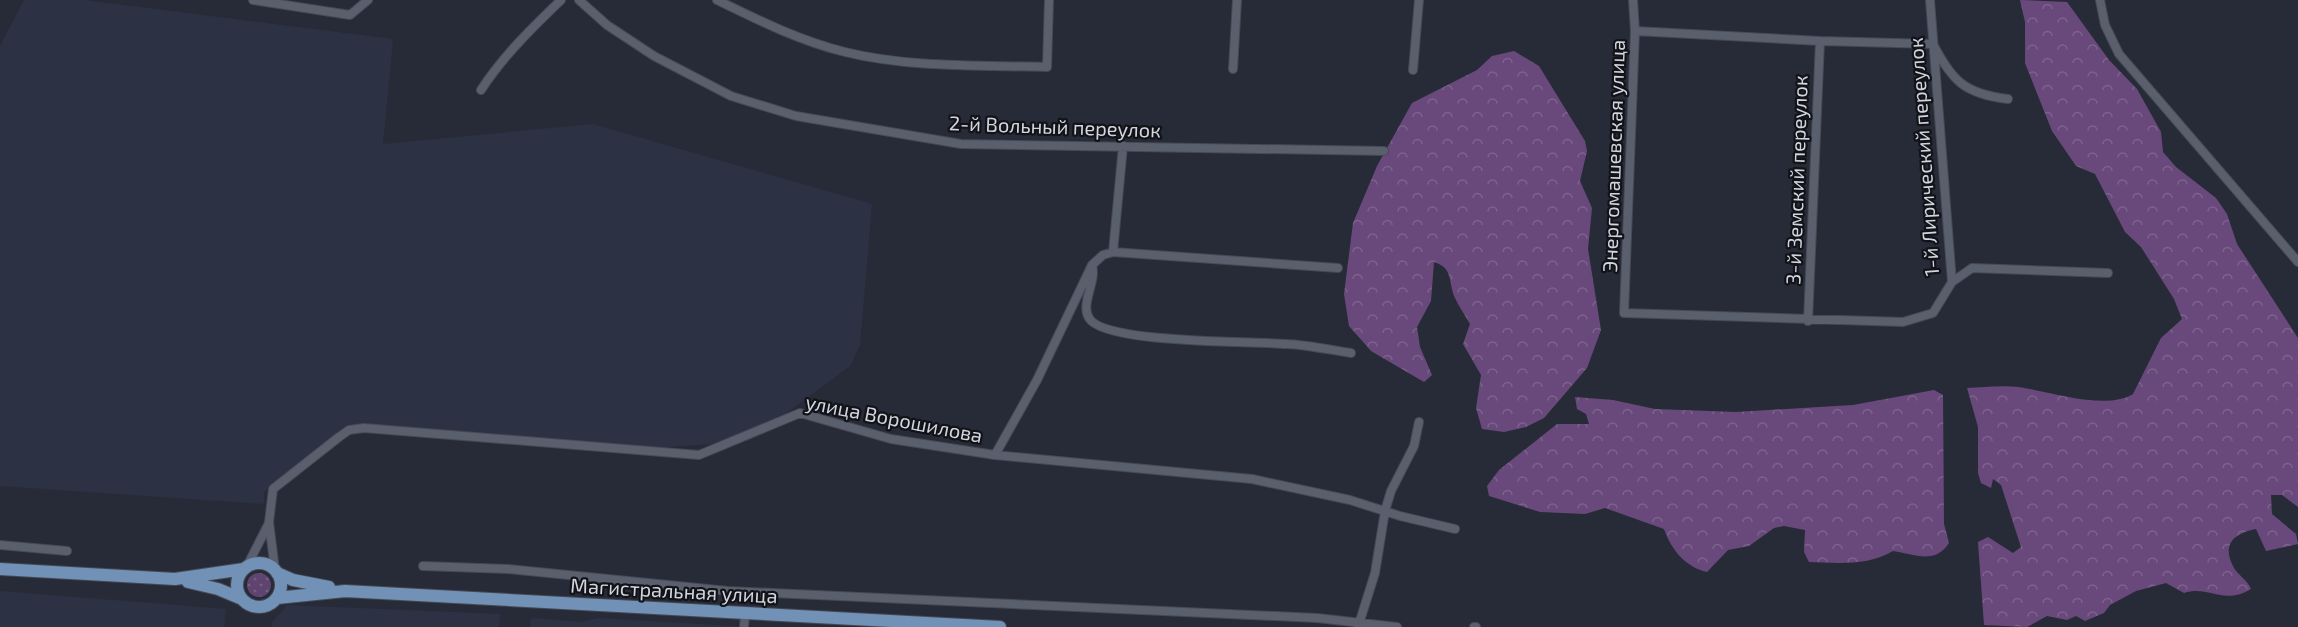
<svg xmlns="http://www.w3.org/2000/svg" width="2298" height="627" font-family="'Exo 2',sans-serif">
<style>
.built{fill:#2c3244}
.grass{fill:url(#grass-dots)}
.forest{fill:url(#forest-crowns)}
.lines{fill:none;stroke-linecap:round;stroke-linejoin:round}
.street-casing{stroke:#464953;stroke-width:10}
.primary-casing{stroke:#464953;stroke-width:14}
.street{stroke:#5a5f6d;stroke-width:8}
.primary{stroke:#7191b7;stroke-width:12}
.labels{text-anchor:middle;stroke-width:4.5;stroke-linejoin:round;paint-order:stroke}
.street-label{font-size:20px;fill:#d2d5dd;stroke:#121319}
</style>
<defs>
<pattern id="grass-dots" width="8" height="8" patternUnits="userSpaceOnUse" patternTransform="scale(1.5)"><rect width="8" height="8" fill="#5f4470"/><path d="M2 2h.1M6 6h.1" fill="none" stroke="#755e84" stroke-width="1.8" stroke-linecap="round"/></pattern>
<pattern id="forest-crowns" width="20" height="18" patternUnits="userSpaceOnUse" patternTransform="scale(1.5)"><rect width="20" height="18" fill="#69497b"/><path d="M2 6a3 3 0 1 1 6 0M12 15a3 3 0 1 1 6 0" fill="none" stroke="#7e628d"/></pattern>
</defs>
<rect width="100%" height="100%" fill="#272b37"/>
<path class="built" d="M24,0H84L393,39L383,144L593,124L872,204L860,345L850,366L749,441L640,449L599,447L350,424L264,492V504L0,486V46Z
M0,591L226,609L224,627H0Z
M287,605L500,614L499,627H272V622Z
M531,618L581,622L598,618L751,627H530Z"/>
<path class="grass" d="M247 585a12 12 0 1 1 24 0a12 12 0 1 1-24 0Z"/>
<path class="forest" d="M2020,0L2067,2L2109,60L2137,89L2161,132L2163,152L2176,167L2216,198L2227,214L2237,244L2298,338V507L2282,495H2271L2272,514L2296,534L2298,544L2266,551L2256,529C2236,533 2221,543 2233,566C2237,575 2247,579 2251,589C2223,606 2209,585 2184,593L2166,583L2136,591L2110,605L2104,613L2085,621L2076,616L2067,620L2047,616L2027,627L1984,625L1978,542L1988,537L2013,553L2021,547L2001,485L1993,479L1991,488L1981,483L1978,473V427L1967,388C1984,387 2002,385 2018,387C2049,391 2106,411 2133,394L2161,338L2182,319L2174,299L2141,247L2125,232L2095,174L2076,166L2052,131L2025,63V22Z
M1514,51L1539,66L1585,141L1587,151L1580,181L1592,208L1588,249L1601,330L1587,368L1544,418L1526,427L1504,432L1482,429L1476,408L1481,375L1463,344L1470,324C1465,315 1459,307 1455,298C1448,283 1454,268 1434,262L1431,301L1417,327L1420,347L1432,375L1424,382L1371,351L1349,326L1344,294L1353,223L1377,166L1412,103L1477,70L1492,56Z
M1934,390L1943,395L1944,524L1949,543C1935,565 1914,554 1893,551C1868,566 1838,563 1809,562L1804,552L1805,530L1784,526L1774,528L1749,546L1728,550L1707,572C1685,567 1671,549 1664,529L1605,508L1585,514L1540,512L1489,496L1487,486L1499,470L1557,424H1589L1586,414L1577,409L1575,397L1613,400L1655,409L1736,412L1853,405Z"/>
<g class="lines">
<g class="street-casing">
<path id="street" d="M253,0L350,15L368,0
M579,0L607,25L654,56L731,96L796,116L961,144L1384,151
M717,0C758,20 800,41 845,52C910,68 980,65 1047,67L1049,0
M1633,0L1635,31L1624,313L1903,322L1933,313L1952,282L1930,0
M2100,0L2105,25L2119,54L2298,262
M1635,31L1820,41L1933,44C1952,81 1965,94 2008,99
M1233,69L1237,0
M1413,70L1419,0
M481,90C503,56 532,28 561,0
M1113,252L1338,268
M1092,265C1097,281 1080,304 1089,318C1103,344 1254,341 1287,344C1309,345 1330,350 1351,353
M1952,282L1972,268L2108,273
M1808,321L1820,41
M995,455L1037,380L1092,265L1103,255L1113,252L1123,146
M0,545L67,551
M423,566L508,569L728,591L1317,618L1397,627
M246,568L269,523
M275,570L269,522L273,489L339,437L349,430L364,428L699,455L800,413L891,439L995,455L1252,479L1350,500L1400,516L1455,529
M744,627L745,615
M1358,627L1375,573L1385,511L1391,491L1414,446L1419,422
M1474,627H1476"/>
</g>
<g class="primary-casing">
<path id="primary" d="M237 585a22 22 0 1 1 44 0a22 22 0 1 1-44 0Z
M0,569L175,579L244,569
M277,573L293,580L329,587
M188,582L218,589L242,599
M277,598L345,591L1000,627"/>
</g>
<use href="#street" class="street"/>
<use href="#primary" class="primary"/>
</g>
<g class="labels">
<g class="street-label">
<text transform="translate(1055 127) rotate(2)" y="7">2-й Вольный переулок</text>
<text transform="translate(1614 156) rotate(-88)" y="7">Энергомашевская улица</text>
<text transform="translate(1924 157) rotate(-94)" y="7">1-й Лирический переулок</text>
<text transform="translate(1797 180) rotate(-88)" y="7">3-й Земский переулок</text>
<text transform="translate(894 419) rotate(11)" y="7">улица Ворошилова</text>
<text transform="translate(674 591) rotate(3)" y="7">Магистральная улица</text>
</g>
</g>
</svg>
